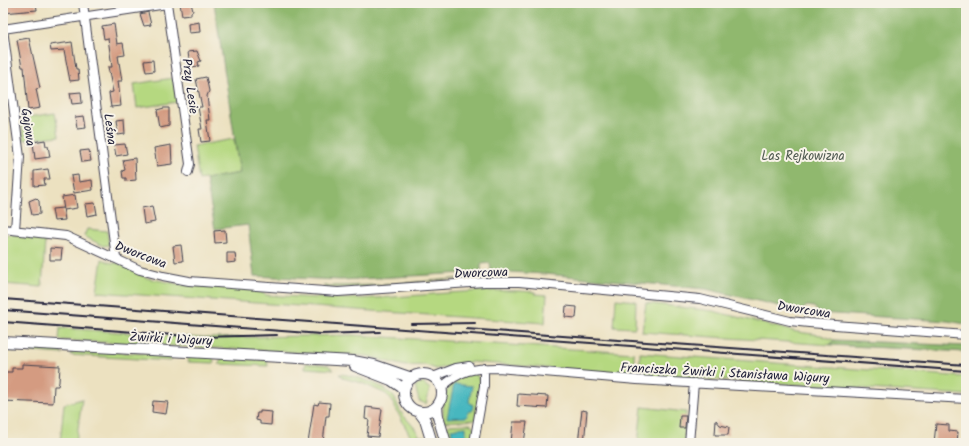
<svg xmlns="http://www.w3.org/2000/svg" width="969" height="446" font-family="Kalam,sans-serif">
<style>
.green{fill:#b5d880;stroke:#6c7d5e}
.forest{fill:#90b86e;stroke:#596d54}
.water{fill:#47b7bf;stroke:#346c7d}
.building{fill:#d49b81}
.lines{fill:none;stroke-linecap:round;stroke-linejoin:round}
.minor-casing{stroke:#403f4f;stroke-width:10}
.major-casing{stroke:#403f4f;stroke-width:12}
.minor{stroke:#fff;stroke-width:8}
.major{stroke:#fff;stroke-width:10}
.rail{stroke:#22223b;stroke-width:2}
.labels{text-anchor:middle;stroke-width:4;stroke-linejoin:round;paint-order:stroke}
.street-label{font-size:13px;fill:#22223b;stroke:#f7f3e8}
.park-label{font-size:13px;fill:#4e5950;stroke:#f7f3e8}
</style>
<rect width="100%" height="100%" fill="#f7f3e8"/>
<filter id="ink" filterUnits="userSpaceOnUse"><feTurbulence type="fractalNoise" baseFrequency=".025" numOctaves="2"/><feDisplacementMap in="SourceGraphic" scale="8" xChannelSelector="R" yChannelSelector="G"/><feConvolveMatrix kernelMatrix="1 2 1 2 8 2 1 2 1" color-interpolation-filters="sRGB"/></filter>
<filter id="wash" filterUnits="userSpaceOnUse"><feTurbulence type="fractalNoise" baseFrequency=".012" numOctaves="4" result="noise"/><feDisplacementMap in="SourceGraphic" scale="16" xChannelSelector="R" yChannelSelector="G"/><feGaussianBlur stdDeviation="0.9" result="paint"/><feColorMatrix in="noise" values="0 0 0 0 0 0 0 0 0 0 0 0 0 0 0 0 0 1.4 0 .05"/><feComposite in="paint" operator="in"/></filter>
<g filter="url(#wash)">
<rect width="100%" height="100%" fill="#ece1c0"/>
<path class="green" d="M173,78L177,102L137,108L134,84Z
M55,113L59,136L24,140L21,118Z
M234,139L240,173L199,180L194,146Z
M87,229L107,231L109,245L103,246L84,236Z
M3,234L38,236L45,241L42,287L3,284Z
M102,259L112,263H118L147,278L183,285L257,290L266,295C309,298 351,300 394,297C442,294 488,288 535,292V294L547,295L545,323L97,292Z
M479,277L363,287L327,288L323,286L379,285Z
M616,299L636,301L635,328L614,327Z
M646,303L713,311L797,332L821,335L834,340L830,345L642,332Z
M60,328L204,338L353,335L634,353V371L631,375L472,362L436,369L425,365L405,366L367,356L59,340Z
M10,347L59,350L63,354L4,350Z
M76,350L169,355L171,357V361L70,355L72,351Z
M640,353L966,377V395L642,375L640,371Z
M191,356L213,357L214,363L188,362V358Z
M221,358L267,360L268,366L219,364Z
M306,363L328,365L334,370L305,368Z
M472,373L477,375L480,382L475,420L444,422C441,412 445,386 454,380C459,377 466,375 472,373Z
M339,374C354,375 383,384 393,396C398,401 398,410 403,415C410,423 415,427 420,437L424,436L427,443H414L390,398L386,394L362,383L343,378Z
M423,383L430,389L426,404L419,401L415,386Z
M82,399L76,443H60L64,404Z
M642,407L686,412L684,443H638Z
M470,424L474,427L472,443H450L446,428L450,425Z"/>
<path class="forest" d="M214,3H966V324L947,321L819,313L814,307L807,306L801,311L706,289L545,274L491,271L490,263L481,264V272L341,280L254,276L248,225L215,229L206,179L240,173Z
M834,340L966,346V352L830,345Z"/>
<path class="water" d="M454,384L472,386L469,402L473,405L472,411L468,412L467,417L447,418Z
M466,427V443H454L451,429Z"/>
<g id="blocks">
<path class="building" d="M17,3H36L37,10L3,13V5Z
M180,3H191L193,11L191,12V15L182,16Z
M148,12L151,25L144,26L140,14Z
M199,22L200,32L189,33L188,24Z
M114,24L117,44L123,43L125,55L118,56L122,81H118L121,106L111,107L109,93L113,92L108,67H112L108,38L104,39L102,26Z
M29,38L40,88L36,89L40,108L28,110L24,67H22L17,40Z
M72,42L76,69H78L79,80L70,81L64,50L51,51L50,45Z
M197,51L201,61L198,62L199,66L190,67L188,52Z
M153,60L154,71L146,72L144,61Z
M206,77L209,91L207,96L210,120H207L210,141L201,142L199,129H202L198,107H202L196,79Z
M81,92L82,103L72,104L70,93Z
M164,108H169V126L160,128L157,110Z
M84,116L86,127L77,128L75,117Z
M124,120L125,134L118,135L116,121Z
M45,140L46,146H48L50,157L35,159L33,142Z
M125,144L127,154L116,156L114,145Z
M171,145L172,164L157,166L154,148Z
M89,150L91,161L82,162L80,151Z
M135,158L136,180L126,181V178H123L122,171L125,170L123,160Z
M48,169L50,179H44L45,185L34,186V171Z
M78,175L79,182L92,180L93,190L74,193L71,176Z
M75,195L77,208L64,210L62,197Z
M36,198L39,201L40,214L32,215L29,201Z
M95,203L97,214L87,216L85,204Z
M152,206L155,222L144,224L142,208Z
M63,208L65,220L54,221L52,209Z
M225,230L226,242L215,243L214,231Z
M181,245L183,261L175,262L173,246Z
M50,248L62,249L61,260H50Z
M227,253H235L236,262L227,263Z
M566,306L577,307L576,318L565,317Z
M22,364L60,366L59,382L58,386H54L53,403L3,401V372H12V368H22Z
M518,394L548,396L547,408L517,406Z
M153,401L168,402L166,414L152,412Z
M319,402L330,403L329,416H326L323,443H308L314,404L318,405Z
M366,407L382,409L378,437L367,436L369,420L365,419Z
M582,410L587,411L585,433L584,443H578Z
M260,411L272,412L271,425L260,424V421L256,420L257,413H260Z
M680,416H686L685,428H679Z
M716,420L720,425L729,427L728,435H715Z
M513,422H527L524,443H511Z
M936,424L949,425V431L958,432L957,443H934Z"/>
</g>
</g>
<g filter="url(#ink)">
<use href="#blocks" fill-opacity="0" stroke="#403f4f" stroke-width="1"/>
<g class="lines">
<g class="minor-casing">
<path id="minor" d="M83,3L116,258
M167,3L190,164L188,172
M3,229L66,236L140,270L163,276L189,281L338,292L485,282H519L700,299L790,321L809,323L966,335
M15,230L20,157L3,29L167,4
M433,377L456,368L469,366
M441,388C460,370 473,368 498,368L637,380L966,399
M474,443L484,386V368
M689,443L694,383"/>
</g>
<g class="major-casing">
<path id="major" d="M3,342L353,361L374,365L412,378
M355,366L391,380L404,389
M404 393a19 19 0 1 1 38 0a19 19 0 1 1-38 0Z
M437,406L438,417L446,443
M419,412L425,420L432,443"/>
</g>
<use href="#minor" class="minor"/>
<use href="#major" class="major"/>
<path class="rail" d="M3,299L966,371
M3,310L321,334L380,332
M3,322L200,337L277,335
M411,324L475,323
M466,329L966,365"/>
</g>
</g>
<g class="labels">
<g class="street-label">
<text transform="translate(191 86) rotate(82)" y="5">Przy Lesie</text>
<text transform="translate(29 127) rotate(82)" y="5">Gajowa</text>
<text transform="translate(111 129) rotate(83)" y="5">Leśna</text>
<text transform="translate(141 254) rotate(21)" y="5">Dworcowa</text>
<text transform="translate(481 272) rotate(-2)" y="5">Dworcowa</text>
<text transform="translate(804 309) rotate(9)" y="5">Dworcowa</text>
<text transform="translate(171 338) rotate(3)" y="5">Żwirki i Wigury</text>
<text transform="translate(725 372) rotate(3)" y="5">Franciszka Żwirki i Stanisława Wigury</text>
</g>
<g class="park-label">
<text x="803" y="160">Las Rejkowizna</text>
</g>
</g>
<rect width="969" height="446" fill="none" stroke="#f7f3e8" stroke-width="16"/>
</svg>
